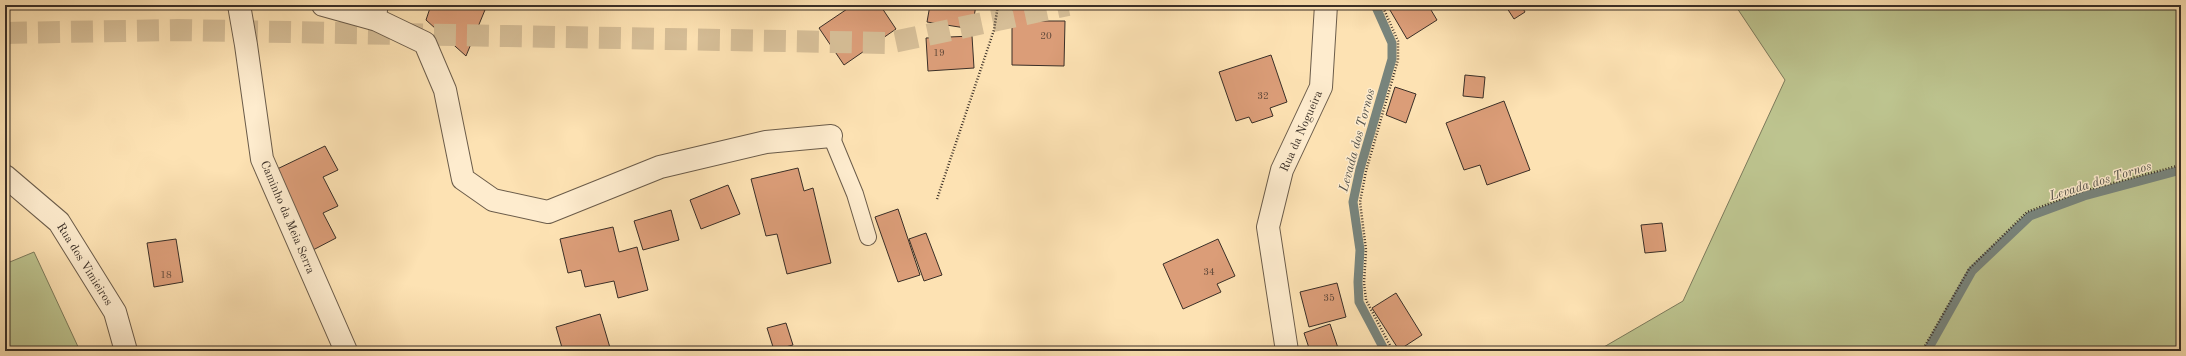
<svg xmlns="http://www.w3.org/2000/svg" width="2186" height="356" font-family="'Old Standard TT',serif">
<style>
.green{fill:#bdc48f;stroke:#7c7a5b}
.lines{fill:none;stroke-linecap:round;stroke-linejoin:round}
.stream{stroke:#78847c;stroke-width:9}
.building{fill:#db9d78;stroke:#3a2f27}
.primary-tunnel{stroke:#d6be97;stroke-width:22;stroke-dasharray:22 11;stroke-linecap:butt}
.service-casing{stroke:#6b5c4a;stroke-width:18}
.minor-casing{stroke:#6b5c4a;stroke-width:24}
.path{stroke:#3a2f27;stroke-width:2.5;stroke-dasharray:1 2;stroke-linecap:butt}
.service{stroke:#feecce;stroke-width:16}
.minor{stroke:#feecce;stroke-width:22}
.labels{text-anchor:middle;stroke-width:3;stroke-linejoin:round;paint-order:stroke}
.number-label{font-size:10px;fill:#624a3b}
.street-label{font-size:12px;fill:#3a2f27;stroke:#feecce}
.water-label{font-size:13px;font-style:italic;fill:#54524a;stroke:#feecce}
</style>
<rect width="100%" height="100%" fill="#fde2b3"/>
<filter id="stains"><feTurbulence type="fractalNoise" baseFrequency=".005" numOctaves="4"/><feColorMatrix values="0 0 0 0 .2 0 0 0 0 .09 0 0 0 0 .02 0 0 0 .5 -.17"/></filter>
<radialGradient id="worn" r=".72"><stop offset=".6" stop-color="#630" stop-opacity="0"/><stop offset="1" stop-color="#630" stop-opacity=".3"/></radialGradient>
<path class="green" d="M1735,5H2181V351H1597L1683,301L1785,80Z
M34,252L80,351H5V264Z"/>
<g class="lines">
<path class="stream" d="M1375,5L1392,43V59L1360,169L1353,202L1360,250L1358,282L1359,302L1385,351
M1927,351L1972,271L2030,216L2084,196L2181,170"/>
</g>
<path class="building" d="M431,5H487L466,56L426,20Z
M853,5H880L896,29L844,65L819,28Z
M930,5H976L972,29L927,22Z
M1012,5H1037V21H1065L1064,66L1012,65Z
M1387,5H1428L1437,20L1407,39Z
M1505,5H1521L1525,12L1514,19Z
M972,36L974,68L928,71L926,38Z
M1271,55L1287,102L1270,108L1273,116L1252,123L1249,117L1236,121L1219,72Z
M1465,75L1485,77L1483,98L1463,96Z
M1395,87L1416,94L1406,123L1386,115Z
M1504,101L1530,170L1487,185L1480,165L1464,170L1446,123Z
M325,146L338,170L323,177L338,206L323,213L336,238L313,250L273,171Z
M798,168L804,191L813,188L831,263L787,274L777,234L766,236L751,179Z
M728,185L740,214L701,229L690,200Z
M898,209L920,275L898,282L875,217Z
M671,210L679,240L643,250L634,221Z
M1662,223L1666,251L1645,253L1641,225Z
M613,227L619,252L637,247L648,290L618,298L614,281L585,287L581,270L568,273L560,239Z
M926,233L942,275L924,281L909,239Z
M176,239L183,282L154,287L147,243Z
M1218,239L1235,276L1217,284L1221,292L1183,309L1163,264Z
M1337,283L1346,317L1309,327L1300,292Z
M1396,293L1422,335L1399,350L1372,308Z
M600,314L611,351H563L556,327Z
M786,323L793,345L774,350L767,328Z
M1330,324L1339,351H1310L1304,333Z"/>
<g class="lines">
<path class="primary-tunnel" d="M5,33L178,30L889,43L1068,5"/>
<g class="service-casing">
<path id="service" d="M377,20L380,5
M831,136L855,194L868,237"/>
</g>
<g class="minor-casing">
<path id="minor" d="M239,5L246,45L262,159L346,351
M323,5L377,20L425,43L445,90L463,179L493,200L548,212L660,167L766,142L831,136
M5,176L59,222L115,312L126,351
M1287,351L1268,227L1282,170L1321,87L1326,5"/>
</g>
<path class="path" d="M1382,5L1398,41V60L1366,171L1360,202L1366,250L1364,283L1366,300L1393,351
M937,199L994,30L998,5
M1922,351L1969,269L2027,212L2083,191L2181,165"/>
<use href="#service" class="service"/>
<use href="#minor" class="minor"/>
</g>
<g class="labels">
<g class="number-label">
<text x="1046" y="39">20</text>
<text x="939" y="56">19</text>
<text x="1263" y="99">32</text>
<text x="1209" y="275">34</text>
<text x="166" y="278">18</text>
<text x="1329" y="301">35</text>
</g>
<g class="street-label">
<text transform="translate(1301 131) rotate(-66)" y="4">Rua da Nogueira</text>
<text transform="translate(288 217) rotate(67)" y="4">Caminho da Meia Serra</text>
<text transform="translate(85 264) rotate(58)" y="4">Rua dos Vimieiros</text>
</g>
<g class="water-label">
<text transform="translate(1356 140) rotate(-75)" y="5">Levada dos Tornos</text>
<text transform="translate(2100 180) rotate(-17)" y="5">Levada dos Tornos</text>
</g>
</g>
<rect width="2186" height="356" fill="none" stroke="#fde2b3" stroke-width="20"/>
<rect x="6" y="6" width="2174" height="344" fill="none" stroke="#3a2f27" stroke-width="2"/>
<rect x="10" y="10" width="2166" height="336" fill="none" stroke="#3a2f27"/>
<rect width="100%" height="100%" filter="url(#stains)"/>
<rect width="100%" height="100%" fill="url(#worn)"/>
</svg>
